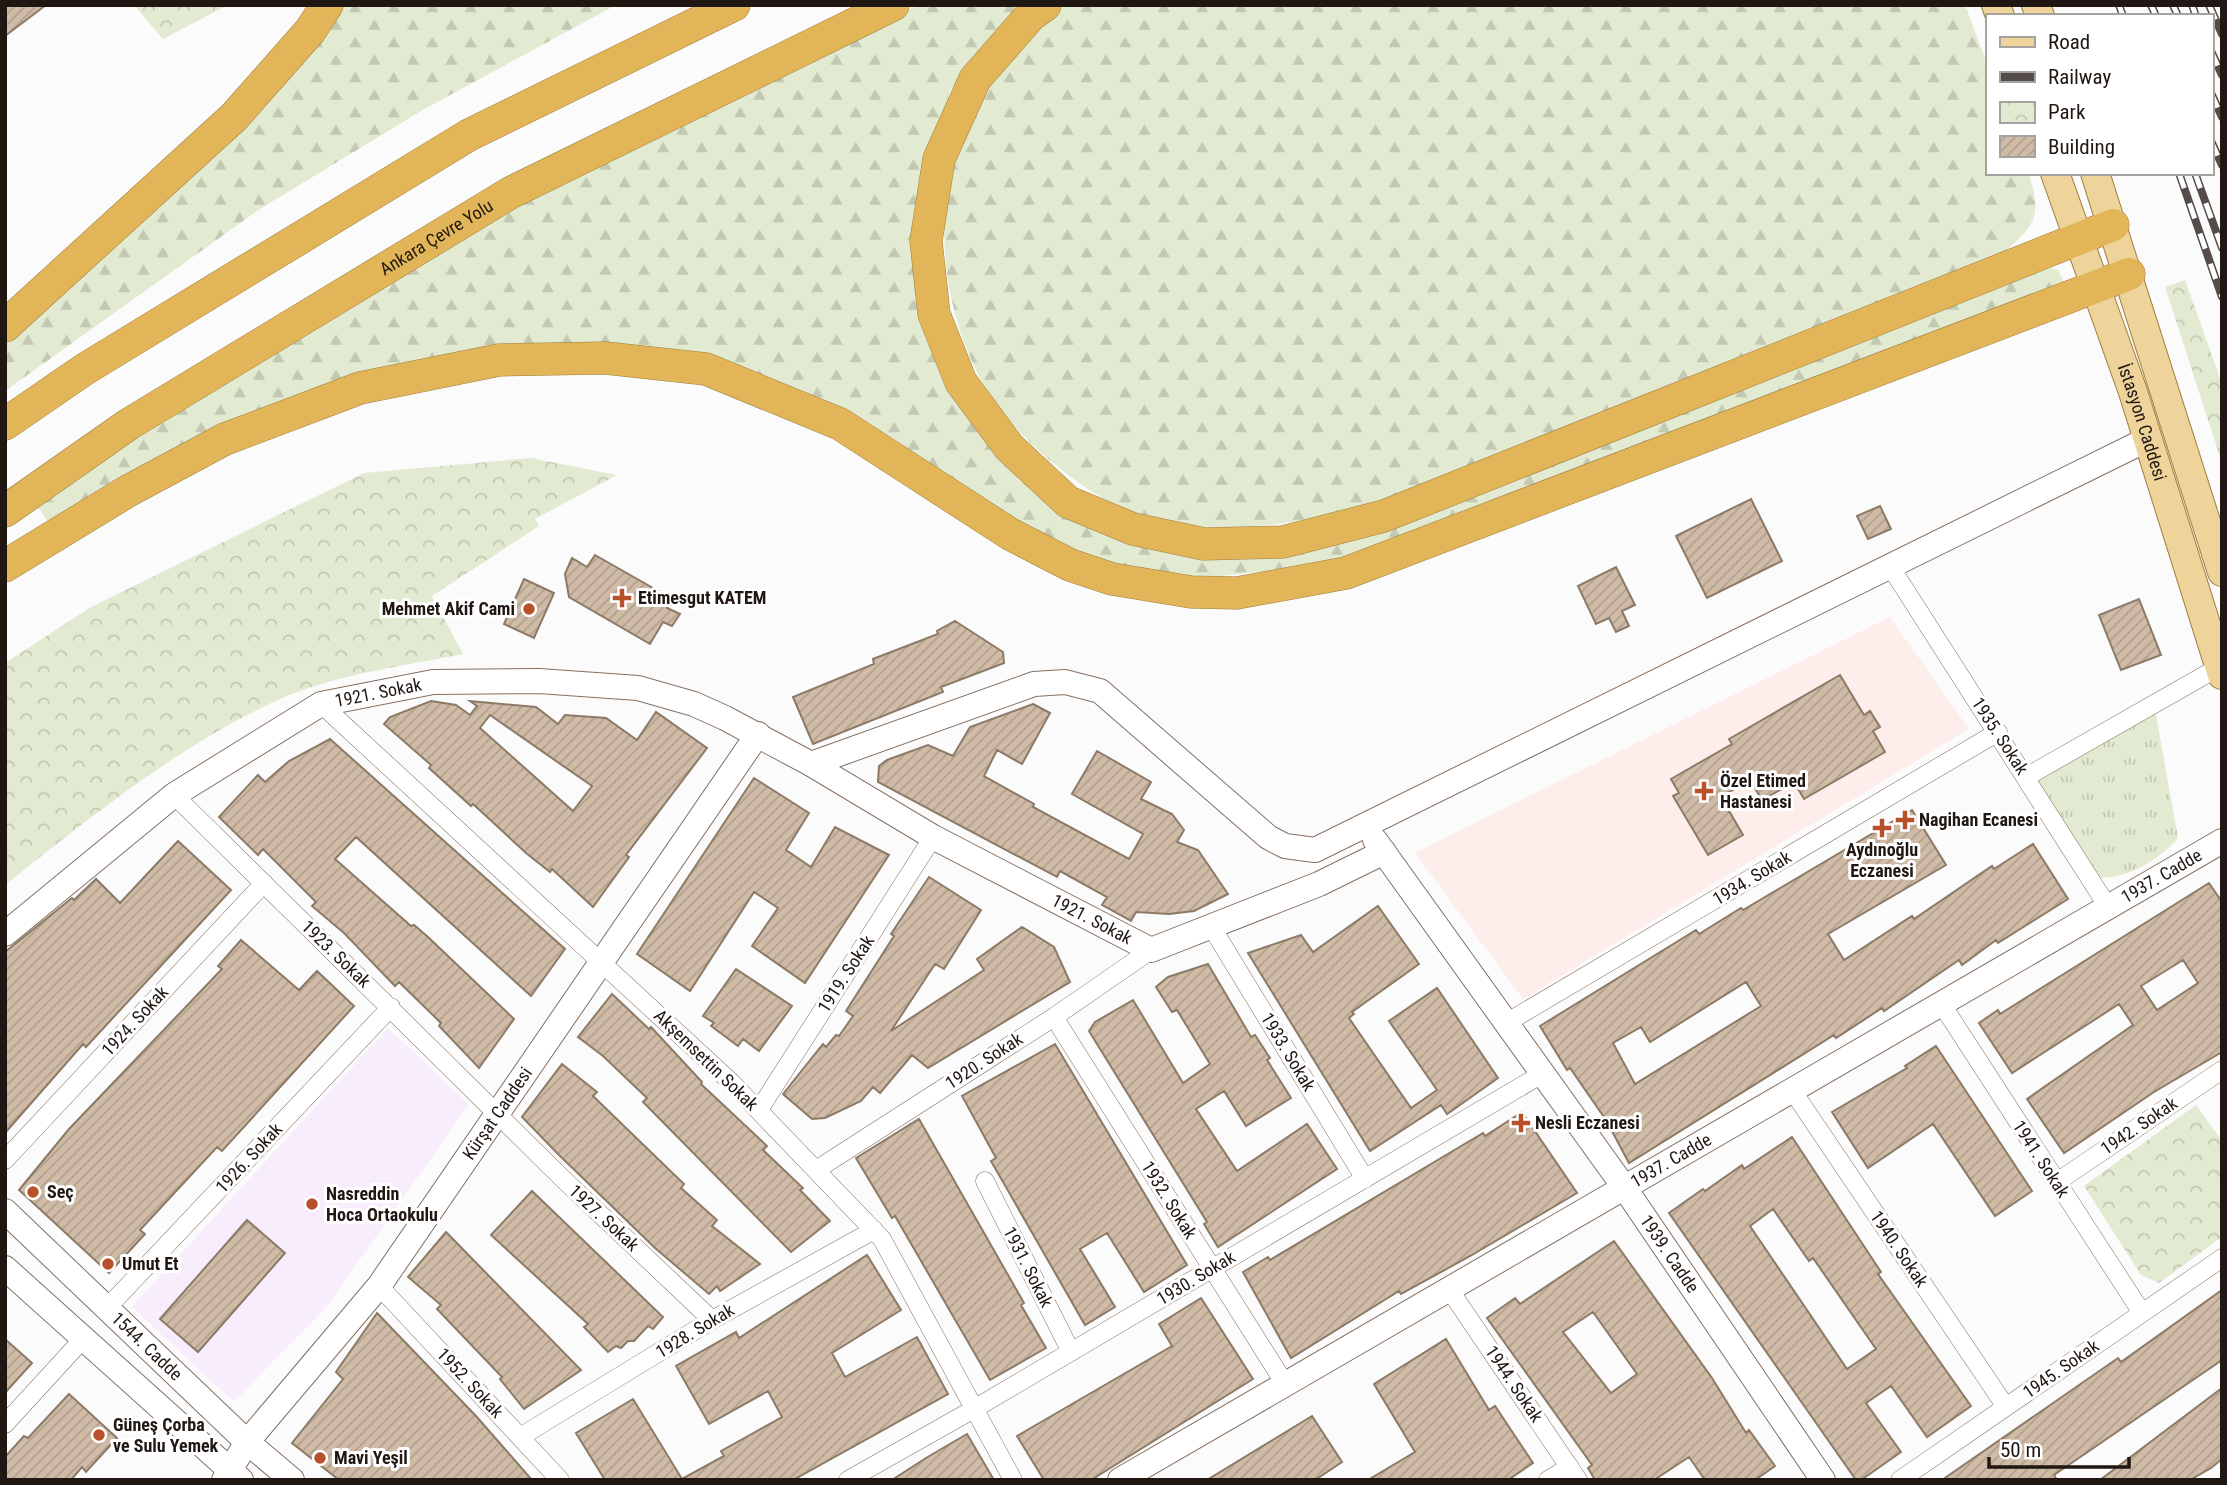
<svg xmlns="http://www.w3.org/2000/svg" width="2227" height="1485" font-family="'Roboto Condensed',sans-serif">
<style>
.education{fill:#f7edfd}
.medical{fill:#fdedeb}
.grass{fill:url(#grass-tufts)}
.forest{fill:url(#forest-firs)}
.park{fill:url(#park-crowns)}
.building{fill:url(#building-hatch);stroke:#8c7a67;stroke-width:2;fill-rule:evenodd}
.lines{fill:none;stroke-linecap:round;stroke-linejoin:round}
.street-casing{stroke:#877061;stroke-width:19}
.secondary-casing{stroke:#877061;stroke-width:26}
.primary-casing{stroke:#9e7e40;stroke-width:30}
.highway-casing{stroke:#9e7e40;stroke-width:33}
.street{stroke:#fff;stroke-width:18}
.secondary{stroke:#fff;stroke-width:24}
.primary{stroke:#eed39b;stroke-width:28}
.highway{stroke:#e2b658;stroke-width:32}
.rail-casing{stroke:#534c48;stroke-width:8}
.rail{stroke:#fff;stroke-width:5;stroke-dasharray:16;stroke-linecap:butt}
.poi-dot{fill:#b8512a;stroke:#fff;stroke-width:2.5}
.labels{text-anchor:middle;stroke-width:6;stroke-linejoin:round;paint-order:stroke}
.street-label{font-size:18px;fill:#201712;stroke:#fff}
.poi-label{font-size:18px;font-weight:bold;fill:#201712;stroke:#fff;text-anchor:start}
</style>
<defs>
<pattern id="grass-tufts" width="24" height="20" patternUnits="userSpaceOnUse" patternTransform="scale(1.75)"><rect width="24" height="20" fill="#e2ead1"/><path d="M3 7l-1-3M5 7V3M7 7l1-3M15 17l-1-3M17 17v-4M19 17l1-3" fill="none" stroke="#c2c8b2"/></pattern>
<pattern id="forest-firs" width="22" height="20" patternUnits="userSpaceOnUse" patternTransform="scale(1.75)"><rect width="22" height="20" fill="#e2ead1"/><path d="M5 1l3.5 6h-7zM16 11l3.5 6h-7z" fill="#c2c8b2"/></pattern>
<pattern id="park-crowns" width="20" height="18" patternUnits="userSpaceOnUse" patternTransform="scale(1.75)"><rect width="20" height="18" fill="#e2ead1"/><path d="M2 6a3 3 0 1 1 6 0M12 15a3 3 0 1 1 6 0" fill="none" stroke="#c2c8b2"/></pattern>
<pattern id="building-hatch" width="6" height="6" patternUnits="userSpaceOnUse" patternTransform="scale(1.75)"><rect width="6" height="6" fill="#cfbba6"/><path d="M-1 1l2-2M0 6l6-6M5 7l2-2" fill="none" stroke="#b1a08e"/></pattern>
</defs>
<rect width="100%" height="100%" fill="#fbfbfb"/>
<path class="education" d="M388,1028L469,1104L328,1305L234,1402L132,1307Z"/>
<path class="medical" d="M1890,617L1969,729L1523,999L1415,853Z"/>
<path class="grass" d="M2155,709L2178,838C2159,860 2127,879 2097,878L2035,778Z"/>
<path class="forest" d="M341,5H616L426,108L260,209L5,391V339Z
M919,5H1022L984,45L950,91L930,153L929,312L1066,508L1281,546L2051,268L2058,270L2065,284L1338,563L1194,579L1109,569L657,351L470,354L50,525L38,507L138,437L271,351L492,216L730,91Z
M1055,5H1965L1987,64V173H2028C2044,216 2034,227 2001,255C1879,304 1757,353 1634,401C1496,457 1271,573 1124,509C1095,496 1071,478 1047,458C990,409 960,354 948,280C941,235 942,154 968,114C980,94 997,77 1011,59C1024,41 1037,19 1055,5Z"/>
<path class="park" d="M134,5H228L163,39Z
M2185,280L2222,384V463L2165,287Z
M531,458L617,475L535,519L539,526L432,596L463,654C404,666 338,674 282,698C180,744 92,816 5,885V663L91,607L364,473Z
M2196,1105L2222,1141V1237L2159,1283L2141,1275L2084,1186Z"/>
<path class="building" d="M5,5H46L5,36Z
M1751,499L1782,561L1707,598L1676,536Z
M1880,506L1891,529L1868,539L1857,516Z
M595,555L674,600L667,608L680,614L672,626L663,622L650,644L569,597L565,574L572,558L587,567Z
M1616,567L1635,605L1622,611L1629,626L1616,632L1609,618L1596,624L1578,586Z
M524,579L554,593L534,638L504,624Z
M2139,599L2161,655L2121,670L2099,615Z
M955,621L1003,652L1004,663L941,687L943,692L813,744L793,697L874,664L873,659L938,634L937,631Z
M1840,675L1864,715L1870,711L1880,727L1873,731L1885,752L1804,799L1794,782L1762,800L1750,780L1721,797L1743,835L1708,855L1673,796L1679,793L1671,779L1732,744L1729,739Z
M431,701L456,705L470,715L477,706L470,701L536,707L558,724L565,715L606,718L637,740L656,712L707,748L626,855L629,857L593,907L552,869L550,872L526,853L473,804L471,806L429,768L431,765L384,724L390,717ZM490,715L592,786L573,811L480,728Z
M1033,704L1050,713L1022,764L997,750L984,776L1034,804L1033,807L1129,859L1143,834L1072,794L1097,751L1151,782L1141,799L1172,814L1184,830L1177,842L1198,850L1228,894L1194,911L1169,914L1136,912L1131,921L1102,905L1107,897L1060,871L1057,877L878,782L879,766L887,760L928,745L953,756L970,727Z
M330,739L565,949L531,996L356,837L335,859L411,926L414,925L428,937L514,1019L479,1068L439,1026L441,1023L399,982L395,986L344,933L312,906L316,902L263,849L258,855L219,817L258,775L265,782L289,761Z
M754,778L809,813L786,850L811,867L835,827L889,855L805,983L752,946L778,908L754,892L690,991L637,954Z
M1912,810L1946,865L1828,934L1844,960L1912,916L1914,919L1992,866L1994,869L2033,844L2068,899L1998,943L1996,940L1962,965L1959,960L1884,1011L1882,1008L1836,1038L1834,1035L1629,1163L1606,1120L1570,1068L1567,1070L1540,1026L1696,930L1699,934L1741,908L1743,910ZM1746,982L1761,1006L1635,1084L1613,1043L1641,1027L1650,1042Z
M178,841L231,890L86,1047L83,1044L5,1133V952L72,898L74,900L96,879L120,903Z
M929,877L981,910L944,969L935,964L891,1031L984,970L977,959L1022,927L1054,947L1070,982L928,1068L912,1055L880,1093L873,1087L861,1101L825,1118L812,1119L783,1094L823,1044L826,1047L836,1035L839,1036L853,1016L846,1011L894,936L891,934Z
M2209,883L2222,902V1052L2154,1092L2064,1153L2027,1099L2133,1025L2119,1004L2012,1073L1979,1023L1998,1010L2000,1014ZM2183,960L2198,983L2157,1010L2141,986Z
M1378,906L1419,964L1352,1012L1354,1014L1349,1018L1411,1108L1437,1090L1389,1021L1437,988L1498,1078L1447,1114L1441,1105L1370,1151L1248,953L1301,935L1313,952Z
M241,940L299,990L317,971L354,1006L222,1151L217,1147L140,1230L145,1234L109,1273L19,1190L69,1129L222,969L218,966Z
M1208,964L1251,1037L1255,1035L1270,1058L1267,1060L1291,1098L1246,1126L1224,1091L1196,1109L1237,1171L1307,1124L1337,1169L1218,1247L1204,1224L1207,1222L1089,1031L1095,1022L1133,1000L1183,1083L1210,1064L1177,1010L1172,1012L1156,987L1168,977Z
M736,969L792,1006L759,1051L743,1039L738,1046L711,1026L714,1023L703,1016Z
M612,994L649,1029L651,1027L702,1082L701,1084L767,1146L763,1150L803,1188L800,1190L830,1221L791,1252L643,1102L647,1098L603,1056L578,1037Z
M1055,1044L1187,1265L1144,1292L1107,1233L1080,1249L1115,1307L1085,1325L991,1161L996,1158L962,1096Z
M1936,1046L2032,1191L1995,1216L1933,1124L1868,1168L1832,1112L1907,1068L1905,1066Z
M562,1064L597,1092L593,1096L684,1184L681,1188L717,1220L712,1226L760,1264L720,1291L717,1286L709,1294L655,1248L558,1154L522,1117Z
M1522,1112L1577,1193L1472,1255L1401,1294L1399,1291L1291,1358L1243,1272L1268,1257L1270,1260L1483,1133L1485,1136Z
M919,1119L1024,1303L1021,1305L1046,1348L990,1380L895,1216L892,1218L856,1158Z
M1792,1137L1881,1272L1878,1274L1971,1406L1927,1437L1891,1386L1866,1403L1901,1452L1861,1480H1856L1669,1213L1703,1189L1705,1191L1742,1165L1744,1169ZM1773,1209L1809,1261L1813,1258L1876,1349L1847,1369L1750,1226Z
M532,1191L663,1317L653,1329L648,1326L634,1341H628L621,1348L616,1346L608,1352L584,1327L588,1324L491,1235Z
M247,1220L285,1253L198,1352L160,1319Z
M446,1232L581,1370L524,1409L500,1379L502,1377L437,1309L441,1305L408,1277Z
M1614,1241L1712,1378L1746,1433L1749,1430L1775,1466L1755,1480H1705L1689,1457L1654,1480H1595L1588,1468L1592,1465L1487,1318L1515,1298L1520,1304ZM1593,1312L1637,1374L1611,1393L1563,1332Z
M867,1255L901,1310L832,1353L845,1377L917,1337L948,1394L793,1480H605L576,1433L633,1399L682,1479L724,1456L721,1451L782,1417L768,1391L709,1424L676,1366L736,1332L739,1338Z
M2222,1290V1360L2054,1475L2057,1480H1942L2118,1358L2121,1362Z
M1201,1298L1253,1379L1091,1480H1044L1017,1436L1172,1346L1159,1324Z
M377,1313L476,1416L532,1480H339L292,1443L343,1379L336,1372Z
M5,1339L32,1363L5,1393Z
M1446,1339L1489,1410L1495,1406L1533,1463L1508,1480H1368L1415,1452L1374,1384Z
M2222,1388V1459L2211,1468L2190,1480H2100Z
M69,1394L117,1438L86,1472L82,1467L71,1480H5V1457L24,1436L28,1438Z
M1312,1416L1342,1462L1315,1480H1207Z
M967,1434L994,1480H892L926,1458Z"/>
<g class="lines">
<g class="street-casing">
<path id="street" d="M1890,566L2108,907
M321,704L731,1082L882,1239L1013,1480
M2026,777L2219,667
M174,795L563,1179L712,1320
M1211,926L1365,1179
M1941,1003L2142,1313
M1054,1017L1285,1384
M1506,1023L1998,732
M1792,1090L2006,1407
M759,1110L933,837
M5,1160L264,883
M816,1170L1054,1017L1151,950
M985,1181L1071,1352
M2057,1182L2222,1070
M379,1286L560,1480
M1449,1289L1578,1480
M107,1308L391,1007
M5,1424L82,1340
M520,1437L712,1320L874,1230
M848,1480L974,1409L1542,1074
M1548,1480L1570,1467
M1900,1480L2222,1258"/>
</g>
<g class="secondary-casing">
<g id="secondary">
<path d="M811,764L1034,684L1065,682L1100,691L1268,837L1285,846L1315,850L2148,439"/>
<path id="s1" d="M1375,840L1624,1187L1823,1480"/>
<path id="s2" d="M5,934L174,795L321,704L433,682L539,681L638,688L694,704L725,718L811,764L933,837L1151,950L1319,884L1384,852"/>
<path id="s3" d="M5,1211L247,1442L292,1480"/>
<path d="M5,1268L241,1480"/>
<path id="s4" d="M224,1480L247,1442L379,1286L758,734"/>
<path id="s5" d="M1120,1480L2222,841"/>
</g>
</g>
<g class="primary-casing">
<g id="primary">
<path d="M1996,5L2000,16"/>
<path d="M2036,5L2040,16"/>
<path id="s6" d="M2055,173L2133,392L2222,675"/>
<path d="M2095,173L2222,572"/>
</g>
</g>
<g class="highway-casing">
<g id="highway">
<path d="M1045,5L1031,15L975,79L939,159L926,241L934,314L961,382L1009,447L1068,502L1133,529L1204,544L1283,542L1384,516L2113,225"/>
<path d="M5,326L234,117L310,31L327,5"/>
<path d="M5,424L85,369L469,135L734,5"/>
<path id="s7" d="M5,511L129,424L510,193L893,5"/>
<path d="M5,566L128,491L225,439L360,388L499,360L605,358L706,369L840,424L1010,534L1070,565L1112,579L1191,592L1237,593L1346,573L2129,274"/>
</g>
</g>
<use href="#street" class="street"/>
<use href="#secondary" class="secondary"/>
<use href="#primary" class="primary"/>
<use href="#highway" class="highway"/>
<g class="rail-casing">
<path id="rail" d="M2119,5L2123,16
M2151,5L2156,16
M2173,5L2178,16
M2192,5L2196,16
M2209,5L2222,34
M2211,51L2222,75
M2211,93L2222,117
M2211,141L2222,165
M2179,173L2222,297
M2195,173L2222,248"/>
</g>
<use href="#rail" class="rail"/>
</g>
<g class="poi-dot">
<path d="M618.5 587.5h7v7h7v7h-7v7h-7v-7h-7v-7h7z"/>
<circle cx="529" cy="609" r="7"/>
<path d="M1700.5 780.5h7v7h7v7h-7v7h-7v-7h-7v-7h7z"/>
<path d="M1901.5 809.5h7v7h7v7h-7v7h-7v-7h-7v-7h7z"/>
<path d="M1878.5 817.5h7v7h7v7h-7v7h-7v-7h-7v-7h7z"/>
<path d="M1517.5 1112.5h7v7h7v7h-7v7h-7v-7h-7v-7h7z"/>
<circle cx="33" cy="1192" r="7"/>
<circle cx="312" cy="1204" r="7"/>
<circle cx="108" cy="1264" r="7"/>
<circle cx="99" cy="1435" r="7"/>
<circle cx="320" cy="1458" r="7"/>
</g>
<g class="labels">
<g class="street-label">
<text dy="6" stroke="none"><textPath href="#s7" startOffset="511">Ankara Çevre Yolu</textPath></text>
<text dy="6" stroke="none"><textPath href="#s6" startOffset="264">İstasyon Caddesi</textPath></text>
<text dy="6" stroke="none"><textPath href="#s2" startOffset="450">1921. Sokak</textPath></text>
<text transform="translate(2000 736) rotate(57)" y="6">1935. Sokak</text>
<text dy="6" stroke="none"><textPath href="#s5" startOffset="1204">1937. Cadde</textPath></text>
<text transform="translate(1752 878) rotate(-31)" y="6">1934. Sokak</text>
<text dy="6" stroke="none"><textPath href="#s2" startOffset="1222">1921. Sokak</textPath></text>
<text transform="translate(336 954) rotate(44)" y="6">1923. Sokak</text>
<text transform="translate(846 974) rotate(-57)" y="6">1919. Sokak</text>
<text transform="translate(135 1021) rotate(-47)" y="6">1924. Sokak</text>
<text transform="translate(1288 1052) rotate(59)" y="6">1933. Sokak</text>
<text transform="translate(706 1060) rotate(44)" y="6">Akşemsettin Sokak</text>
<text transform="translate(984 1061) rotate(-33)" y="6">1920. Sokak</text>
<text dy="6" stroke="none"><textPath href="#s4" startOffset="458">Kürşat Caddesi</textPath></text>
<text transform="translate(2139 1126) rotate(-34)" y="6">1942. Sokak</text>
<text transform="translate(249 1158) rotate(-47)" y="6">1926. Sokak</text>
<text transform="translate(2041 1159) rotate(57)" y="6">1941. Sokak</text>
<text dy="6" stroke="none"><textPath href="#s5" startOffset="637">1937. Cadde</textPath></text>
<text transform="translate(1169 1200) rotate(58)" y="6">1932. Sokak</text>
<text transform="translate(604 1218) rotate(43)" y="6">1927. Sokak</text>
<text transform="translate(1899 1249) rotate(56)" y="6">1940. Sokak</text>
<text dy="6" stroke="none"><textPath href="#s1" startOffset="508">1939. Cadde</textPath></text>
<text transform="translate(1028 1267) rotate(63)" y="6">1931. Sokak</text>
<text transform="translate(1196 1278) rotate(-31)" y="6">1930. Sokak</text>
<text transform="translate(695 1331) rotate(-31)" y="6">1928. Sokak</text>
<text dy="6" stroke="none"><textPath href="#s3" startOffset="196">1544. Cadde</textPath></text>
<text transform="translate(2061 1369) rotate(-35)" y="6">1945. Sokak</text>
<text transform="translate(470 1383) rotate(47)" y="6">1952. Sokak</text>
<text transform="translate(1514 1384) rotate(56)" y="6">1944. Sokak</text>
</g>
<g class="poi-label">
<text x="638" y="604">Etimesgut KATEM</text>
<text x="515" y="615" text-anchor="end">Mehmet Akif Cami</text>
<text x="1720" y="787">Özel Etimed<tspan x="1720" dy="21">Hastanesi</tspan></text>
<text x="1919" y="826">Nagihan Ecanesi</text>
<text x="1882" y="856" text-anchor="middle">Aydınoğlu<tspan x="1882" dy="21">Eczanesi</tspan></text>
<text x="1535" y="1129">Nesli Eczanesi</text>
<text x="47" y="1198">Seç</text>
<text x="326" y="1200">Nasreddin<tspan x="326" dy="21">Hoca Ortaokulu</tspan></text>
<text x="122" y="1270">Umut Et</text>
<text x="113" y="1431">Güneş Çorba<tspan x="113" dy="21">ve Sulu Yemek</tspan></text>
<text x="334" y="1464">Mavi Yeşil</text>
</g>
</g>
<rect width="2227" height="1485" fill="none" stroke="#201712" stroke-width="14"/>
<rect x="1986" y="14" width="228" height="161" fill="#ffffff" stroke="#a6a2a0" stroke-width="2"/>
<rect x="2000" y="37" width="35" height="10" fill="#eed39b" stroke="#a6a2a0" stroke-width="2"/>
<text x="2048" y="49" font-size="21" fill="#201712">Road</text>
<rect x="2000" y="72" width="35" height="10" fill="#534c48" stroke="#a6a2a0" stroke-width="2"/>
<text x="2048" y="84" font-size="21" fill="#201712">Railway</text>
<rect x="2000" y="102" width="35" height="21" fill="url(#park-crowns)" stroke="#a6a2a0" stroke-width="2"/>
<text x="2048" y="119" font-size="21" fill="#201712">Park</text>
<rect x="2000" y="136" width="35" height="21" fill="url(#building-hatch)" stroke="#a6a2a0" stroke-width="2"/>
<text x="2048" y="154" font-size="21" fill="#201712">Building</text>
<path d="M1989 1457v10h140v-10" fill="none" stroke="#201712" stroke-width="3.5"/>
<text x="2000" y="1457" font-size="21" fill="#201712" stroke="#ffffff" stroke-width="5" paint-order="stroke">50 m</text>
</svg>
